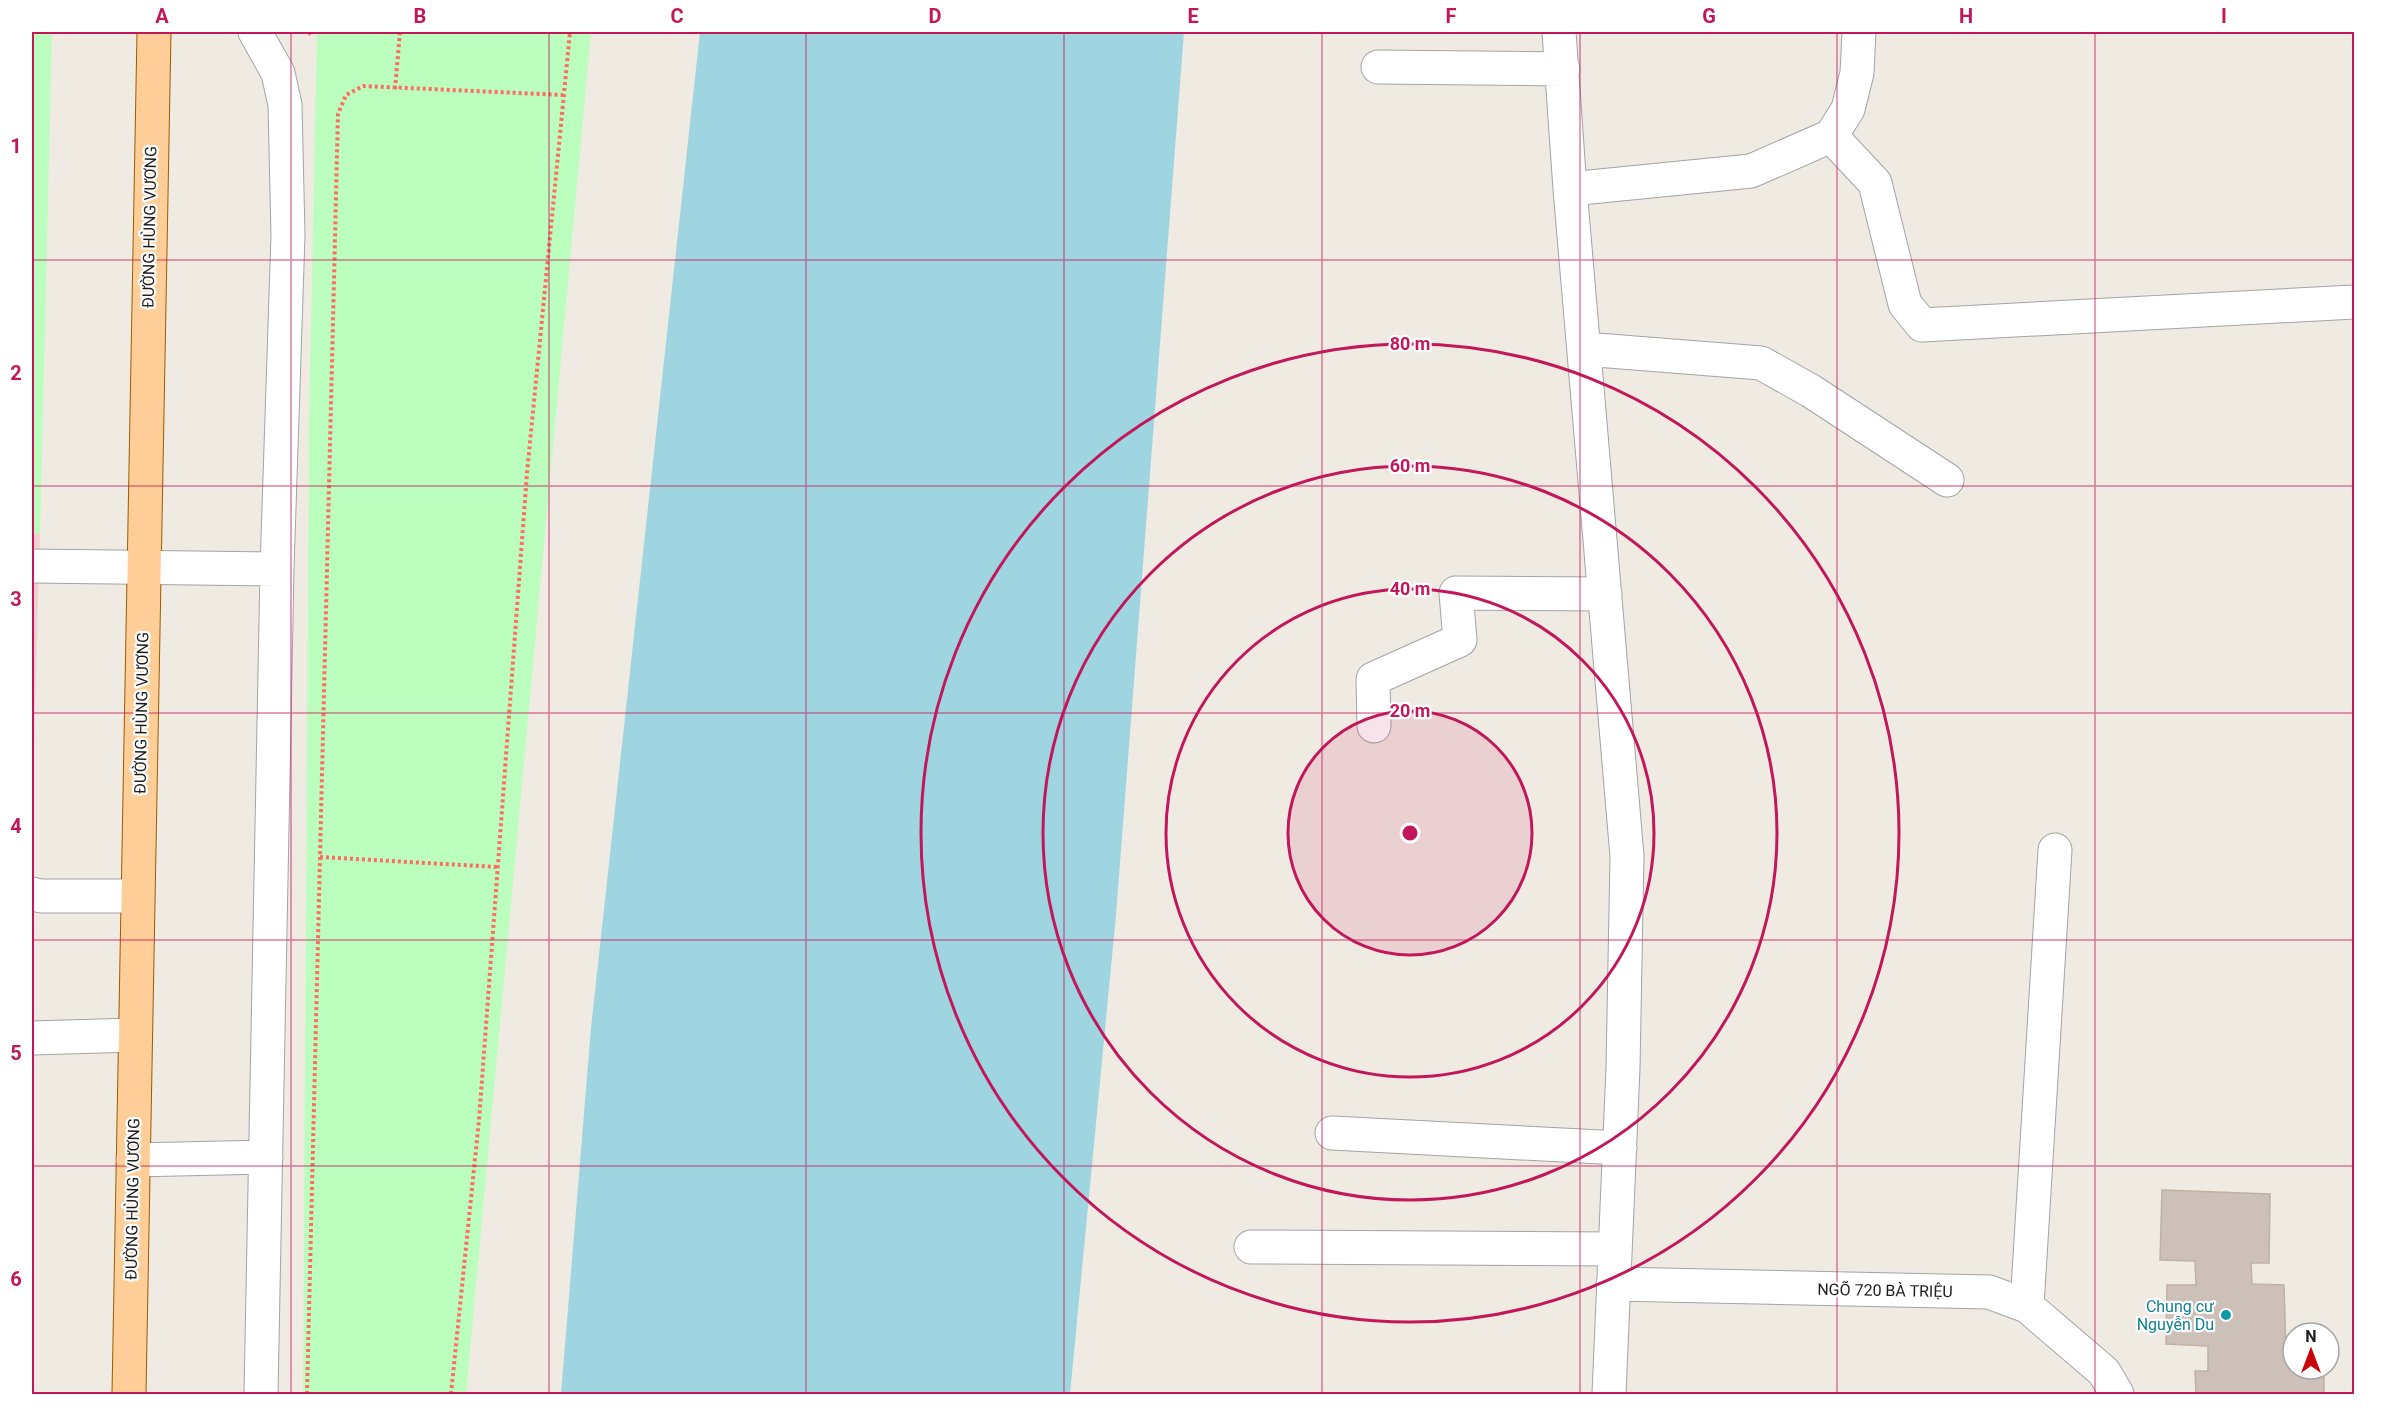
<svg xmlns="http://www.w3.org/2000/svg" width="2386" height="1426" font-family="Roboto,sans-serif">
<style>
.commercial{fill:#f2d0d0}
.park{fill:#bbfebd}
.water{fill:#9fd5e1}
.building{fill:#ccc0b8;stroke:#c2b0a4;stroke-width:1.5}
.lines{fill:none;stroke-linecap:round;stroke-linejoin:round}
.minor-casing{stroke:#a4a4a4;stroke-width:35}
.major-casing{stroke:#975e00;stroke-width:35}
.path{stroke:#ff6c64;stroke-width:4;stroke-dasharray:3 3;stroke-linecap:butt}
.minor{stroke:#fff;stroke-width:33}
.major{stroke:#ffcd98;stroke-width:33}
.grid{fill:none;stroke:#c2185b;stroke-width:1.5;stroke-opacity:0.55}
.ring{fill:none;stroke:#c2185b;stroke-width:3}
.culture-dot{fill:#0f9aa8;stroke:#fff;stroke-width:2}
.labels{text-anchor:middle;stroke-width:4.5;stroke-linejoin:round;paint-order:stroke}
.street-label{font-size:16px;fill:#1d1d1d;stroke:#fff}
.culture-label{font-size:16px;fill:#0d838f;stroke:#fff;text-anchor:end}
.centre{fill:#c2185b;stroke:#fff;stroke-width:3}
.ring-label{font-size:18px;text-anchor:middle;font-weight:bold;fill:#c2185b;stroke:#fff;stroke-width:4.5;stroke-linejoin:round;paint-order:stroke}
.neatline{fill:none;stroke:#c2185b;stroke-width:2}
.grid-label{font-size:20px;text-anchor:middle;font-weight:bold;fill:#c2185b}
</style>
<rect width="100%" height="100%" fill="#efeae2"/>
<path class="commercial" d="M32,533L40,534L32,813Z"/>
<path class="park" d="M32,32H52L40,534L32,533Z
M317,32H591L466,1394H303L309,424Z"/>
<path class="water" d="M700,32H1184L1116,915L1070,1394H561L591,1028Z"/>
<path class="building" d="M2162,1190L2270,1194L2269,1263H2251L2252,1284L2284,1285L2286,1351H2293V1369H2296V1374H2324V1394H2196L2195,1371H2208V1346L2166,1344L2167,1285H2196L2195,1261L2160,1260Z"/>
<g class="lines">
<g class="minor-casing">
<path id="minor" d="M255,32L278,73L285,105L288,235L277,569L261,1394
M1559,32L1570,189L1627,856L1623,1068L1609,1394
M1378,67L1563,69
M1831,136L1875,183L1905,304L1922,325L2354,302
M1570,189L1751,171L1831,136L1848,109L1857,73L1859,32
M1584,349L1761,363L1811,391L1947,480
M32,566L277,569
M1374,726L1373,679L1460,640L1456,593L1605,594
M32,894L41,896H137
M32,1038L135,1035
M1332,1133L1620,1148
M133,1160L266,1157
M1251,1247L1615,1249
M1613,1284L1989,1292L2027,1306L2104,1372L2117,1394
M2027,1306L2055,850"/>
</g>
<g class="major-casing">
<path id="major" d="M129,1394L154,32"/>
</g>
<path class="path" d="M308,34L311,32
M395,89L400,32
M320,857L498,867
M307,1394L338,114L346,95L363,86L563,95
M451,1394L479,1120L527,473L570,32"/>
<use href="#minor" class="minor"/>
<use href="#major" class="major"/>
</g>
<path class="grid" d="M291,32V1394M549,32V1394M806,32V1394M1064,32V1394M1322,32V1394M1580,32V1394M1837,32V1394M2095,32V1394M32,260H2354M32,486H2354M32,713H2354M32,940H2354M32,1166H2354"/>
<circle cx="1410" cy="833" r="122" fill="#c2185b" fill-opacity=".12"/>
<g class="ring">
<circle cx="1410" cy="833" r="122"/>
<circle cx="1410" cy="833" r="244"/>
<circle cx="1410" cy="833" r="367"/>
<circle cx="1410" cy="833" r="489"/>
</g>
<circle class="culture-dot" cx="2226" cy="1315" r="6"/>
<g class="labels">
<g class="street-label">
<text transform="translate(149 227) rotate(-89)" y="6">ĐƯỜNG HÙNG VƯƠNG</text>
<text transform="translate(141 713) rotate(-89)" y="6">ĐƯỜNG HÙNG VƯƠNG</text>
<text transform="translate(132 1199) rotate(-89)" y="6">ĐƯỜNG HÙNG VƯƠNG</text>
<text transform="translate(1885 1290) rotate(1)" y="6">NGÕ 720 BÀ TRIỆU</text>
</g>
<g class="culture-label">
<text x="2214" y="1312">Chung cư<tspan x="2214" dy="18">Nguyễn Du</tspan></text>
</g>
</g>
<circle cx="1410" cy="833" r="9" class="centre"/>
<g class="ring-label">
<text x="1410" y="350">80 m</text>
<text x="1410" y="472">60 m</text>
<text x="1410" y="595">40 m</text>
<text x="1410" y="717">20 m</text>
</g>
<rect width="2386" height="1426" fill="none" stroke="#ffffff" stroke-width="66"/>
<g transform="translate(2311 1351)"><circle r="28" fill="#ffffff" stroke="#a5a5a5" stroke-width="1.5"/>
<path d="M0-4.5L10 22L0 15L-10 22Z" fill="#cb000a"/>
<text y="-9" font-size="16" font-weight="bold" text-anchor="middle" fill="#1d1d1d">N</text>
</g>
<rect x="33" y="33" width="2320" height="1360" class="neatline"/>
<g class="grid-label">
<text x="162" y="23">A</text>
<text x="420" y="23">B</text>
<text x="677" y="23">C</text>
<text x="935" y="23">D</text>
<text x="1193" y="23">E</text>
<text x="1451" y="23">F</text>
<text x="1709" y="23">G</text>
<text x="1966" y="23">H</text>
<text x="2224" y="23">I</text>
<text x="16" y="153">1</text>
<text x="16" y="380">2</text>
<text x="16" y="606">3</text>
<text x="16" y="833">4</text>
<text x="16" y="1060">5</text>
<text x="16" y="1286">6</text>
</g>
</svg>
